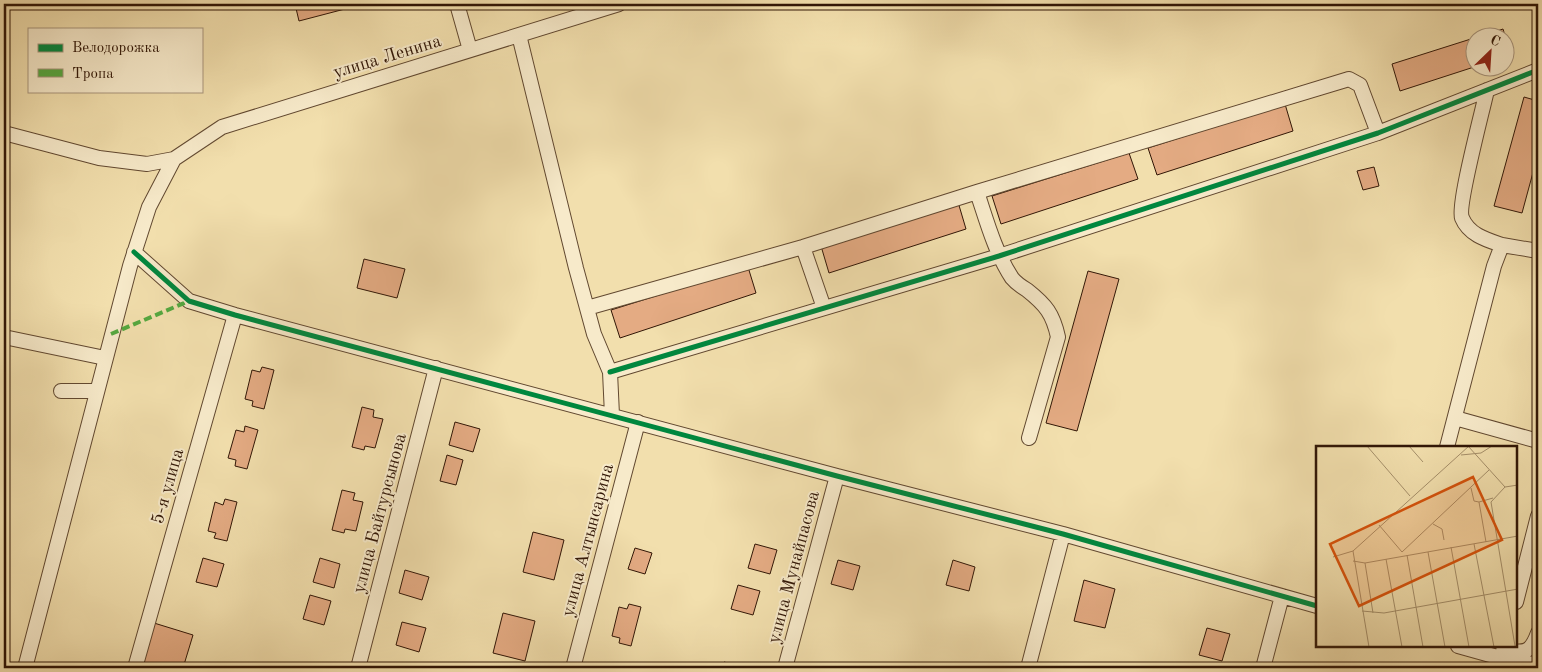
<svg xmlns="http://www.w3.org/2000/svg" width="1542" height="672" font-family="'Old Standard TT',serif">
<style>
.building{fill:#e4ab83;stroke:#311606}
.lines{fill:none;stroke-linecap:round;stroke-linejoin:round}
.minor-casing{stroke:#614830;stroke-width:16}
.minor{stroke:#f7eaca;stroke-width:14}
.quiet{stroke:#54a940;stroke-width:4;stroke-dasharray:8 4;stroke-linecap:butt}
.cycleway-casing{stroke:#f7eaca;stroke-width:8}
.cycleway{stroke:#00873e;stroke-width:5}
.labels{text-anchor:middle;stroke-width:4;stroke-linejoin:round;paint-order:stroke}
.street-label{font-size:18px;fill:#311606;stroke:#f7eaca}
.inset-road{fill:none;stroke:#a58f6a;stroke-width:1}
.view{fill:#d6520b;fill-opacity:0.15;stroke:#d6520b;stroke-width:2.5}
.inset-edge{fill:none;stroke:#311606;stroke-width:2.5}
</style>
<rect width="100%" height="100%" fill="#f2dfad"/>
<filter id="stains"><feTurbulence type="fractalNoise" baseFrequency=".004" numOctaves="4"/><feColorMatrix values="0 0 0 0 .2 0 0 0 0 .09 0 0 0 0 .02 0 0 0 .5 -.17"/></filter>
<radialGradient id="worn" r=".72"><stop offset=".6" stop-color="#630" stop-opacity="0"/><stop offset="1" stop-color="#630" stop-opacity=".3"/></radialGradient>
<path class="building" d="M295,4H364L299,21Z
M1503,29L1511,55L1504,57V38H1476Z
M1474,38V67L1400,91L1392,64Z
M1524,97L1538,101V154L1522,213L1494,206Z
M1285,104L1293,131L1157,175L1148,148Z
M1129,153L1138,179L1001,224L992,196Z
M1374,167L1379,186L1363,190L1357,171Z
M958,202L966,229L829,273L821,246Z
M364,259L405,269L397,298L357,288Z
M748,267L756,293L620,338L611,310Z
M1088,271L1119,279L1077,431L1046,423Z
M262,367L274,370L264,409L252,406L253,401L245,399L252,370L260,372Z
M362,407L374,410L373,417L383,419L375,448L365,446L364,450L352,447Z
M455,422L480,429L473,452L449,445Z
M245,426L258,430L247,469L235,466L236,460L228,458L236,430L244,432Z
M447,455L463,460L456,485L440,481Z
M342,490L355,493L353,500L363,502L356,531L345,529L344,533L332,530Z
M225,499L237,502L227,541L214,538L216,533L208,531L215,502L223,505Z
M533,532L564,540L554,580L523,572Z
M755,544L777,550L770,574L748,568Z
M635,548L652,553L645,574L628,569Z
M203,558L224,564L217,587L196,582Z
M320,558L340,564L334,588L313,582Z
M838,560L860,566L853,590L831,584Z
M953,560L975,567L969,591L946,585Z
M405,570L429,577L422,600L399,593Z
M1084,580L1115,589L1105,628L1074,621Z
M738,585L760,591L753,615L731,609Z
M310,595L331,601L324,625L303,619Z
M629,604L641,607L631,646L619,643L620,638L612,636L619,607L627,609Z
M503,613L535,621L525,661L493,653Z
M402,622L426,628L419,652L396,645Z
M154,623L193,635L183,668H149L140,666Z
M1207,628L1230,634L1222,661L1199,655Z
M724,662L746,668H722Z"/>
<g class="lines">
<g class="minor-casing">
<path id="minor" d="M457,4L470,50
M519,35L576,268L594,334L610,372L612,415
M1487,90C1483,109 1457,206 1462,218C1469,235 1487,240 1502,245
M4,133L99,158L147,164L174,159L222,127L619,4
M977,192C987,222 995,252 1012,278C1016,283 1022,287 1027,290C1046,305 1053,314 1058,337L1029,438
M803,247L824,308
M134,252L189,301L235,315L837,476L1063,534L1317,606
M587,308L803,247L977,192L1349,79L1360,85L1378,133
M4,337L105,358
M610,372L999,256L1378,133L1538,70
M61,391H97
M1455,418L1538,441
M1447,447L1494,266L1502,245L1538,251
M1516,602L1538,516
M1458,646L1501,658L1538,665
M1503,651C1524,652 1530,655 1538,633
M25,668L130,266L149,207L174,159
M135,668L235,315
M358,668L436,368
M573,668L638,422
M785,668L837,476
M1028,668L1063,534
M1263,668L1282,596"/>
</g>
<use href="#minor" class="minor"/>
<path class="quiet" d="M111,334L189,301"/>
<g class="cycleway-casing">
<path id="cycleway" d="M134,252L189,301L235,315L837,476L1063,534L1317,606
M610,372L999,256L1378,133L1538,70"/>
</g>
<use href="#cycleway" class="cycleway"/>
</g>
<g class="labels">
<g class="street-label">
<text transform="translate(387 56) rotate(-17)" y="6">улица Ленина</text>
<text transform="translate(167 486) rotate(-74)" y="6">5-я улица</text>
<text transform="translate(379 513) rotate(-75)" y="6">улица Байтурсынова</text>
<text transform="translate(587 540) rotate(-75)" y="6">улица Алтынсарина</text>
<text transform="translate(793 567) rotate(-75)" y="6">улица Мунайпасова</text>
</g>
</g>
<g transform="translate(1316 446)">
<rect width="201" height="201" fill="#f2dfad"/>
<path class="inset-road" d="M51,0L94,50M93,0L107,16M152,0L189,41L202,39M145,9L165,7L176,0M189,41L175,56L199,200M155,42L158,55L163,56M117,78L126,83L128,94M63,79L86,106M170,96L163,56L177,52M158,98L178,201M135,101L153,201M37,105L153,0M37,105L53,201M86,106L173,24M112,106L129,201M91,109L107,201M17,111L37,105M70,113L86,201M37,115L49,117L202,90M49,117L57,167M46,165L68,167L202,143"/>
<path class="view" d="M157,31L186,94L43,160L14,98Z"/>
<rect width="201" height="201" class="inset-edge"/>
</g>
<rect width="1542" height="672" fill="none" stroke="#f2dfad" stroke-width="20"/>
<rect x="5" y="5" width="1532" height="662" fill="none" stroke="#311606" stroke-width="2.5"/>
<rect x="10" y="10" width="1522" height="652" fill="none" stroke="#311606"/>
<rect x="28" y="28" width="175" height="65" fill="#f7eaca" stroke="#a8957c"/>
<rect x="38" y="44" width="25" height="8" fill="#00873e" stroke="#a8957c"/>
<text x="72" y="52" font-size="15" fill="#311606">Велодорожка</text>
<rect x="38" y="69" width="25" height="8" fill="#54a940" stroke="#a8957c"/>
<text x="72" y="78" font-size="15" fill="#311606">Тропа</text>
<g transform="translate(1490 52) rotate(25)"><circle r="24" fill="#f7eaca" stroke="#a8957c"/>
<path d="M0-4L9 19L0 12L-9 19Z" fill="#8f2418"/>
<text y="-8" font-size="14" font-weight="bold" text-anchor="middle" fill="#311606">С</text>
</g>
<rect width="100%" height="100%" filter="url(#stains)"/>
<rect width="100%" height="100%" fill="url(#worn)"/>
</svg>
